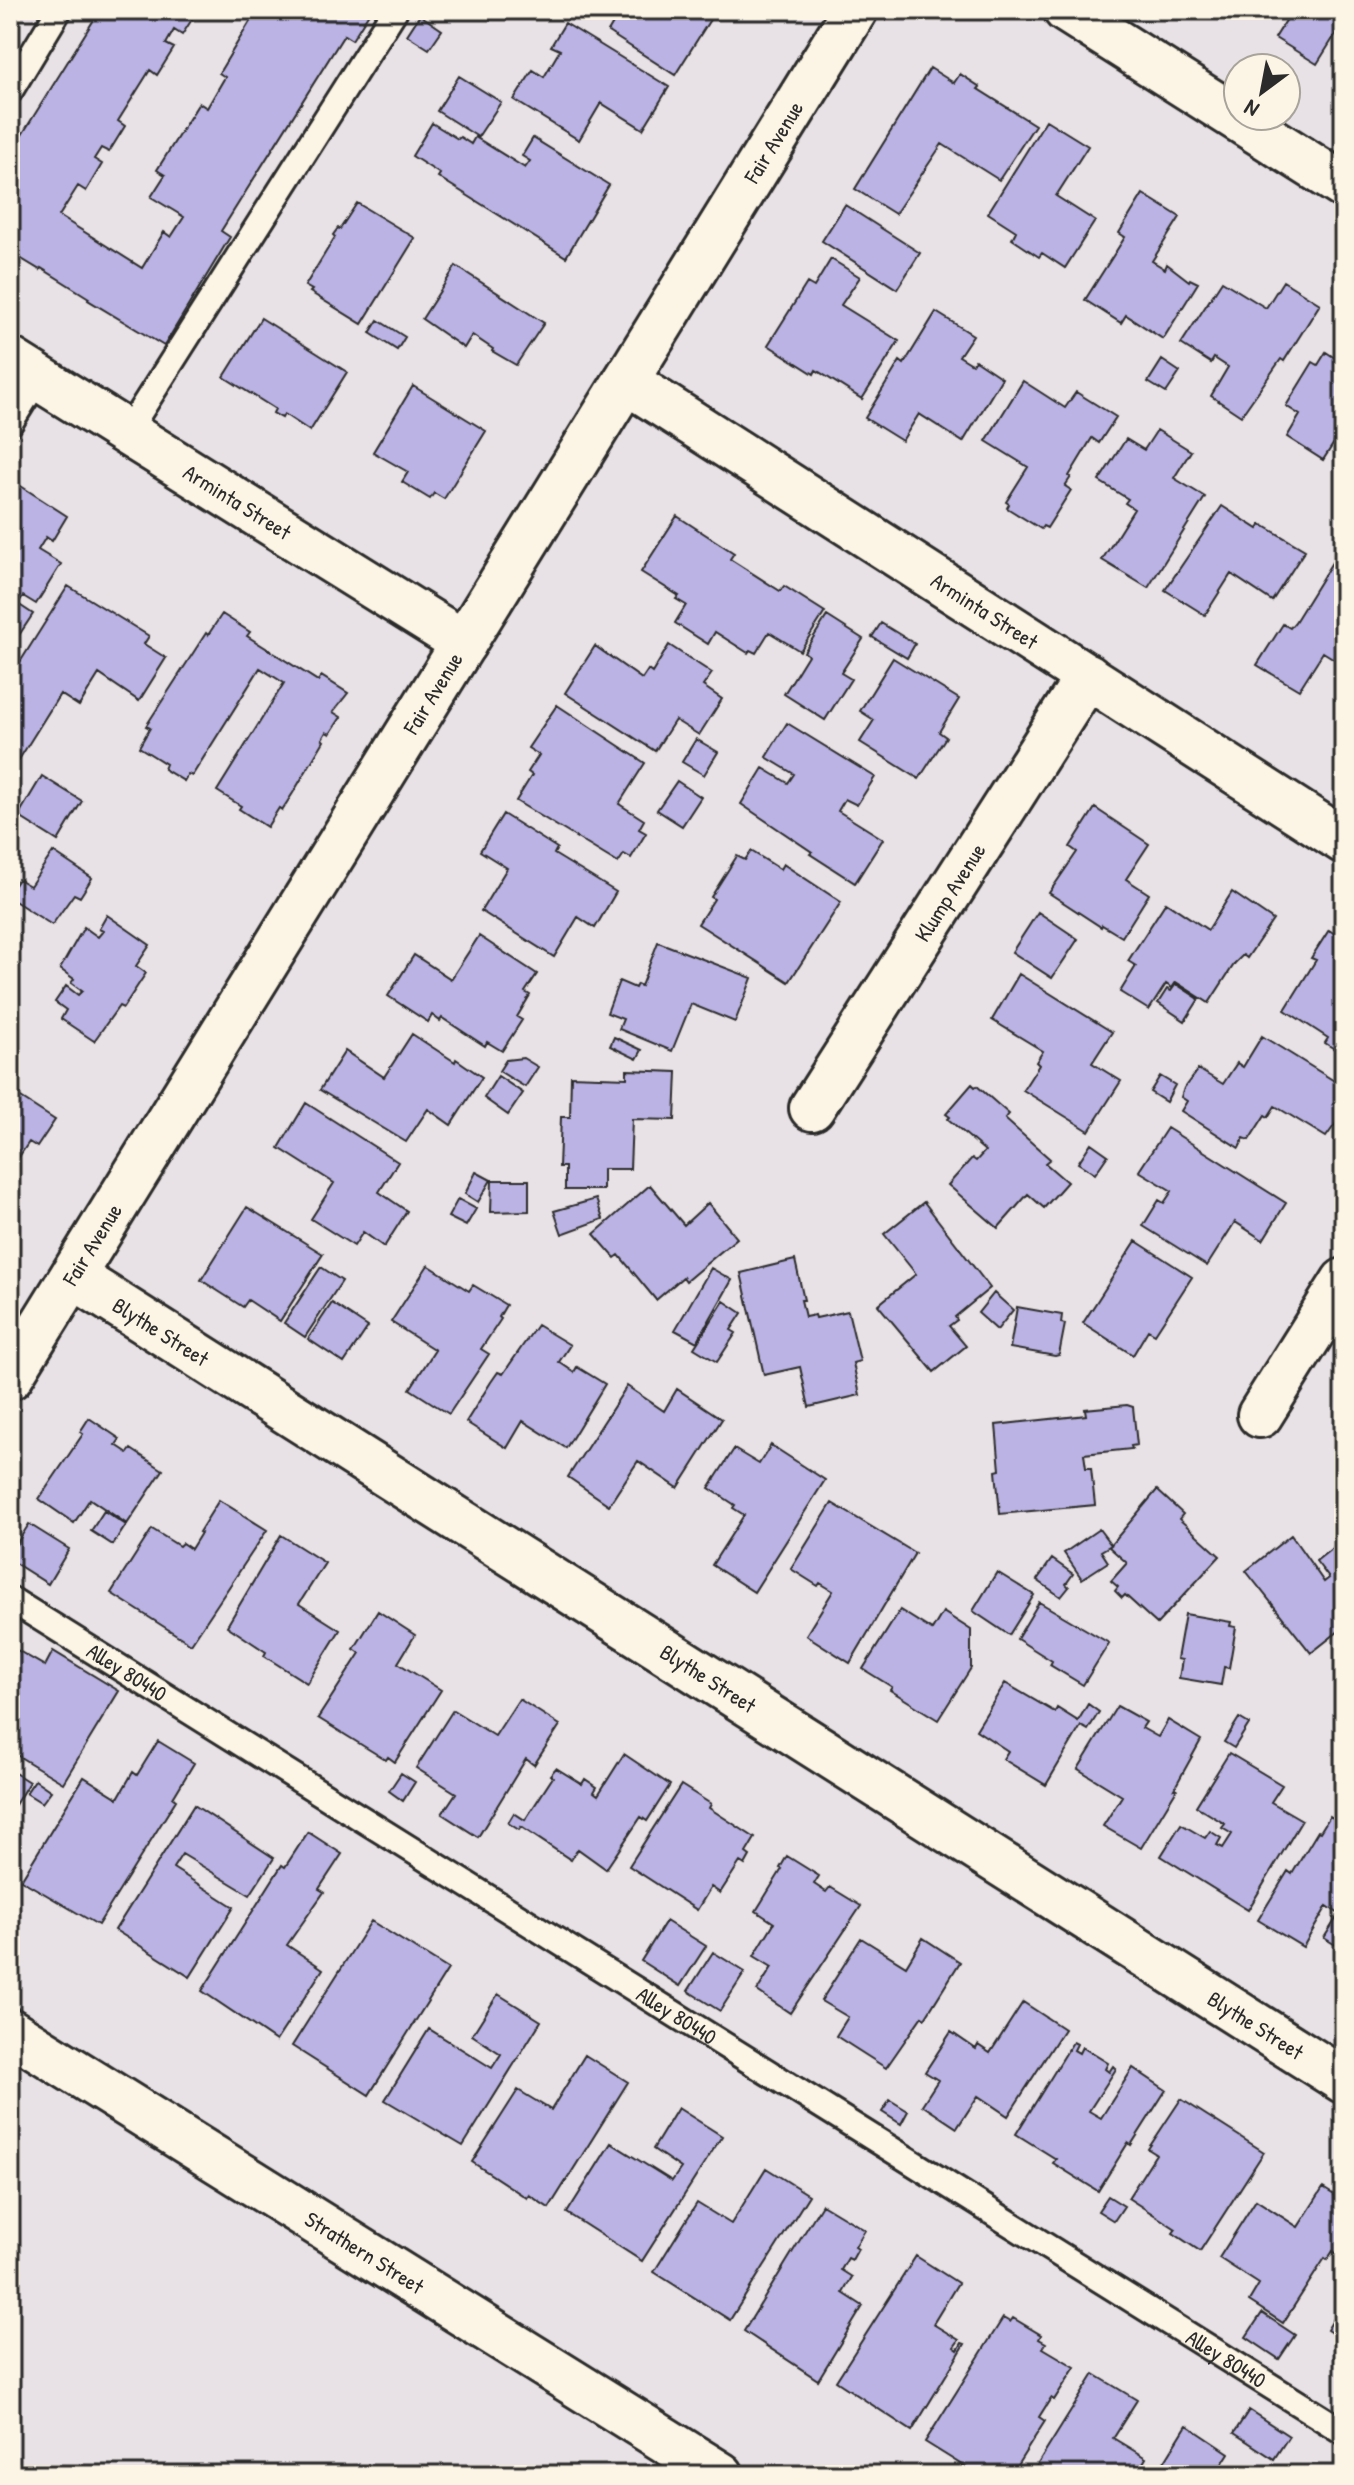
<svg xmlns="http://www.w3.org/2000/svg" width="1354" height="2485" font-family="'Patrick Hand',sans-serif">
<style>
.building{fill:#bbb3e4;stroke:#2b2b2b;stroke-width:2}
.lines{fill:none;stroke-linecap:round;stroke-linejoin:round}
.lane-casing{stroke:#2b2b2b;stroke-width:30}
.street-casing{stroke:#2b2b2b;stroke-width:50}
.secondary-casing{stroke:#2b2b2b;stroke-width:50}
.lane{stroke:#fcf5e5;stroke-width:24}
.street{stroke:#fcf5e5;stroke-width:44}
.secondary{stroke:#fcf5e5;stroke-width:44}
.labels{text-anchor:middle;stroke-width:7;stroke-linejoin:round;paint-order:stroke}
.street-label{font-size:22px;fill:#2b2b2b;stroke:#fcf5e5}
</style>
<rect width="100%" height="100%" fill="#e8e1e5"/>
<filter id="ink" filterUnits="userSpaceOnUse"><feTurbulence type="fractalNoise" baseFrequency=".0125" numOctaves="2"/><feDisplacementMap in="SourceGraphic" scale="16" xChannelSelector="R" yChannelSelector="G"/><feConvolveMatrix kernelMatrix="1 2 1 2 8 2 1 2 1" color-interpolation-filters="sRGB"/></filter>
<g filter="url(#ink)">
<path class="building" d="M100,10H198L182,35L174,30L166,44L174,48L157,75L150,70L118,121L125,126L109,152L101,148L94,159L102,164L86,191L78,186L59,216L142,268L164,232L171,237L184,217L151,197L165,175L157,170L199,103L207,108L225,77L219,73L257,10H371L352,40L344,35L221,231L230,237L164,346L88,300L89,298L41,268L40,270L10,252V154Z
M621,10H716L675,75L608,32Z
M1283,10H1344V21L1317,64L1275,38L1290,14Z
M420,15L442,30L429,49L407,35Z
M565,23L669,87L643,129L601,103L579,140L514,100L533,70L544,77L560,50L551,46Z
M930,68L954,83L960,74L980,87L978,89L1035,125L999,180L942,144L895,214L855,189Z
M459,76L501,102L478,137L437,111Z
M1046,120L1088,146L1056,196L1095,221L1065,268L1042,253L1039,257L1012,239L1016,231L988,213Z
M432,123L458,139L460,137L471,144L475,137L525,168L530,161L522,156L533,138L609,185L566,257L438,177L440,174L412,156Z
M1143,194L1180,217L1152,261L1165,269L1167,264L1189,281L1190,279L1198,283L1163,339L1126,315L1121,323L1085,300L1125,237L1119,233Z
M357,203L415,238L362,324L310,292L312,290L305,286L335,237L333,235L338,228L340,229Z
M845,205L920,253L897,289L822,241Z
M831,259L860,277L841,305L899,341L862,399L816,370L814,374L768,345L807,283L814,287Z
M456,266L544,323L516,365L492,351L493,349L472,335L464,348L422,319Z
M1222,281L1266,308L1283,281L1320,304L1284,361L1281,359L1241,416L1211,396L1228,367L1214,358L1211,363L1181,344Z
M936,312L973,335L959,356L972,364L975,360L1002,378L963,442L919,414L902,441L865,418L900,361L904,364Z
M261,318L347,372L310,431L284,414L282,418L273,413L275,409L224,377Z
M378,320L405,337L397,350L370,333Z
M1326,352L1344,364V434L1341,432L1323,460L1287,437L1300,415L1286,406L1313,362L1318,365Z
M1162,360L1180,372L1166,393L1148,382Z
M1023,381L1065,408L1076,392L1116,417L1099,443L1092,438L1069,476L1071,477L1065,486L1071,490L1047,528L1043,526L1041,529L1007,508L1009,504L1006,502L1028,467L986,441Z
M413,386L486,431L444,499L434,493L430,499L402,482L408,472L373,452Z
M1157,430L1191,451L1174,478L1205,497L1148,588L1102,560L1134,509L1125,503L1128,499L1099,481L1126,439L1144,450Z
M10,479L67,516L52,541L46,537L38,550L61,564L36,604L23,596L18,604L33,614L17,638L10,633Z
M1222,506L1258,529L1261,524L1305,550L1272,601L1231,574L1205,615L1165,590Z
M677,516L734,553L730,559L780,591L784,586L825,612L800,651L769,632L756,653L750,650L748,653L715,632L708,644L675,623L686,605L676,599L679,596L641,572Z
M1336,556L1344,561V665L1323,652L1299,690L1257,665L1283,624L1290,628L1295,622Z
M68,586L149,636L144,644L166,658L139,701L99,674L79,706L60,694L15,766L10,763V678Z
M222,614L250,632L247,636L318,681L321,676L348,693L333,712L341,717L330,734L326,732L322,739L324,741L293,793L282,810L279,808L267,827L239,809L241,806L217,791L284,683L260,668L192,776L188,774L184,781L164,769L166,764L139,747L150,728L146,726L206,633L208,635Z
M827,616L863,639L841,673L851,679L825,720L784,694L808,655L804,652Z
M881,623L915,644L907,658L872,637Z
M669,645L712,673L703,686L722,699L699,735L675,720L655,751L565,693L595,646L642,679L648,670L652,673Z
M893,658L959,699L939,732L946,737L919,779L860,742L874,720L860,711Z
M557,705L645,763L619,804L644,820L639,829L646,833L631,858L624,854L618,863L516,801L532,775L528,772L539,755L528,748Z
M787,723L875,777L857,805L845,799L838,811L883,839L855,883L810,854L812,852L741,804L763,768L788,783L794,774L766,757Z
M696,739L718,752L704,775L682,762Z
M42,776L82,801L58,841L18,816Z
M677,781L701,797L682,826L657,810Z
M1095,808L1149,844L1126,879L1149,894L1122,937L1102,925L1101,927L1049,893L1077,852L1070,847Z
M503,814L557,848L554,854L616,892L595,928L578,917L554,957L481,911L507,868L480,851Z
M751,851L780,869L783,864L841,902L789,982L698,924L714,899L711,897L737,856L745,860Z
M53,852L92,878L80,897L74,894L52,925L10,898V891L18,879L30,886Z
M1232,892L1273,920L1247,958L1243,955L1235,963L1209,1003L1176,982L1172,988L1166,984L1149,1010L1120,992L1136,966L1128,961L1166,902L1208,930Z
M1038,912L1078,939L1052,978L1012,952Z
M107,915L150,945L136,966L146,973L123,1008L119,1006L94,1041L61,1019L66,1010L55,1002L66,986L78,995L82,991L71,983L74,979L60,969L84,927L98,937L103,931L99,929Z
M1329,930L1344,940V1055L1325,1043L1328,1038L1285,1010L1316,960L1311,958Z
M479,936L537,974L525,992L530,995L517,1017L522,1020L502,1051L487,1042L485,1046L442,1018L440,1021L432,1015L428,1022L388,996L414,955L451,979Z
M658,942L752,978L735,1022L691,1004L672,1051L619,1029L623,1019L607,1013L619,981L635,988L637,984L641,986Z
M1019,974L1112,1032L1092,1063L1121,1081L1089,1131L1023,1090L1039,1065L1036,1062L1043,1051L992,1020Z
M1176,984L1199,999L1185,1021L1158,1003L1167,989L1171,991Z
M412,1034L455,1062L456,1059L482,1077L451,1125L428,1109L406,1142L320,1090L345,1051L384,1077Z
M1262,1036L1344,1087V1112L1326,1137L1275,1106L1268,1117L1265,1115L1249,1140L1244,1138L1239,1148L1181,1111L1187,1101L1181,1097L1184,1088L1198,1069L1223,1084L1237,1063L1243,1067Z
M614,1037L642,1050L637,1059L610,1046Z
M523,1058L538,1067L525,1087L499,1071L506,1060Z
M627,1070L677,1072L675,1120L632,1119L630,1169H603V1190H565V1167H559L561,1117H570L571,1076L627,1078Z
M498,1076L523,1093L508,1115L484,1098Z
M1160,1076L1175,1085L1166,1102L1150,1092Z
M972,1084L975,1087L977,1086L1009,1114L1005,1119L1050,1159L1045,1163L1067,1182L1044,1208L1028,1194L998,1228L948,1185L972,1158L976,1161L985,1151L948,1119L950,1117L946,1114Z
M10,1091L55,1120L37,1147L29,1142L10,1170Z
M306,1103L398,1162L379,1192L407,1211L384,1247L363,1232L354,1246L311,1219L334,1183L279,1148Z
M1167,1128L1286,1203L1263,1240L1235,1222L1207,1266L1143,1226L1159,1200L1164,1203L1172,1191L1139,1171Z
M1091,1143L1108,1155L1095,1174L1078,1163Z
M476,1172L491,1180L478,1202L465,1194Z
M492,1180H529V1211L491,1212Z
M650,1185L684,1225L708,1203L737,1238L686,1281L683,1277L656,1300L619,1255L615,1258L594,1234Z
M458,1199L476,1209L466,1226L448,1217Z
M596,1199L603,1219L562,1234L554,1211Z
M924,1202L990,1288L955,1317L957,1320L949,1326L966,1346L934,1372L878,1305L916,1274L884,1234Z
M247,1207L323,1254L280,1321L248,1300L243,1307L201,1280Z
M1136,1241L1192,1277L1155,1334L1148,1330L1133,1355L1083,1323Z
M795,1260L804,1300H801L805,1317L815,1315L816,1318L848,1311L860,1361L853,1363L860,1395L809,1407L800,1367L764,1375L741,1273Z
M428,1265L469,1291L473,1285L506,1305L499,1317L501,1319L481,1349L489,1354L449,1414L410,1389L435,1350L391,1322Z
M321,1267L342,1281L305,1337L284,1323Z
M711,1268L732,1280L697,1342L675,1330Z
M994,1293L1013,1310L997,1330L978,1313Z
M724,1301L742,1313L731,1330L736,1333L717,1362L694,1348Z
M332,1303L368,1327L344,1363L308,1339Z
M1017,1307L1062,1315L1061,1323L1065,1324L1059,1355L1055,1356L1010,1348Z
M537,1325L570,1345L559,1362L574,1372L577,1367L605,1384L566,1448L523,1421L507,1448L466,1422L491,1382L498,1372L503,1374Z
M627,1386L664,1411L677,1389L722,1419L678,1488L638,1461L609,1505L568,1477Z
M1127,1405L1133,1407L1137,1445L1131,1446L1132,1449L1084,1454L1086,1468H1091L1095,1505L1000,1514L996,1471L1000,1470L996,1425L1086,1415L1085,1409Z
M89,1418L120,1439L116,1445L128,1453L131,1449L163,1470L127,1524L90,1499L74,1523L39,1499L83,1434L80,1432Z
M771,1445L825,1480L754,1592L712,1565L744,1515L733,1508L735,1505L709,1488L734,1449L759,1464Z
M1157,1490L1183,1514L1179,1519L1220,1556L1157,1624L1125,1595L1122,1598L1115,1591L1118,1587L1111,1581L1127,1563L1109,1547Z
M219,1500L267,1530L191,1644L111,1593L152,1529L179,1546L182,1543L191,1549L201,1533L199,1532Z
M832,1503L915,1553L850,1663L806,1635L833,1591L820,1583L818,1586L791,1569Z
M104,1511L126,1525L113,1545L91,1531Z
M29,1524L69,1549L48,1584L10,1560V1554Z
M1099,1529L1111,1545L1101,1551L1108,1562L1082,1579L1064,1553Z
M281,1535L325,1563L299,1604L340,1630L307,1683L264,1656L266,1652L227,1626Z
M1291,1535L1324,1582L1329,1578L1316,1561L1344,1539V1638L1339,1631L1311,1653L1246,1571Z
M1052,1559L1073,1574L1066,1584L1069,1587L1061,1597L1037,1580Z
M997,1572L1034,1595L1009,1635L973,1611Z
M1039,1602L1109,1643L1083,1685L1050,1665L1052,1661L1017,1639Z
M900,1610L932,1630L943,1612L971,1630V1668L938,1720L890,1690L892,1687L863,1669Z
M378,1611L415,1635L398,1663L441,1690L395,1762L388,1757L386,1760L318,1718L360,1653L354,1649Z
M1185,1614L1231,1622L1230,1626L1236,1627L1229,1668L1224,1667L1221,1685L1179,1678L1182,1660L1177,1659Z
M10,1646L45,1666L53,1651L119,1691L63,1783L10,1751Z
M1005,1683L1055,1712L1057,1708L1078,1721L1088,1704L1099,1712L1088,1730L1081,1726L1046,1785L1003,1759L1008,1751L976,1730Z
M519,1699L560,1725L534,1765L526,1759L478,1837L442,1814L456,1793L416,1768L453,1710L495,1736Z
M1117,1706L1146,1722L1142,1728L1158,1737L1168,1720L1201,1740L1174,1789H1177L1141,1848L1103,1826L1122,1796L1078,1769Z
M1239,1718L1249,1724L1234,1748L1224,1742Z
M158,1741L194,1763L173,1798L176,1800L98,1925L21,1880L84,1777L118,1798L133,1772L137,1775Z
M1229,1753L1282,1785L1271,1802L1302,1820L1248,1910L1161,1856L1181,1824L1205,1838L1210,1831L1221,1838L1217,1845L1223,1848L1232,1834L1222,1828L1225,1824L1196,1806Z
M624,1754L670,1785L647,1821L641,1817L606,1869L578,1849L571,1860L521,1827L519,1830L508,1823L514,1813L525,1820L553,1777L550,1775L556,1768L582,1784L585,1779L597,1787L594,1792L598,1795Z
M10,1770L29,1782L10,1813Z
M401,1773L415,1782L403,1801L389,1791Z
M35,1780L51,1791L42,1803L26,1793Z
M681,1785L711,1804L709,1808L755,1838L746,1853L750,1856L745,1865L740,1862L720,1893L711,1887L697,1910L629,1866Z
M194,1805L274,1858L250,1895L182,1854L173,1868L234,1907L190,1977L115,1930Z
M1330,1816L1344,1825V1950L1324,1938L1339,1914L1327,1906L1303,1947L1258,1920L1288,1871L1292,1874L1318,1831L1320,1832Z
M308,1832L342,1854L319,1889L324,1892L287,1945L323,1969L276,2041L202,1991L282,1865L285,1867Z
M787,1856L819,1876L814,1884L826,1892L830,1887L861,1906L790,2013L757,1991L772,1967L754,1956L774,1923L756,1911L782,1869L780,1868Z
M371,1921L448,1969L369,2095L292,2046Z
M666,1921L706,1946L680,1986L641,1961Z
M861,1938L906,1966L923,1938L960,1962L925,2018L922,2016L886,2068L836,2036L848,2017L821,2001Z
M713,1952L745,1972L720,2011L688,1991Z
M498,1994L541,2021L463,2146L385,2100L429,2029L492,2068L501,2054L472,2035Z
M1023,2002L1064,2029L1008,2116L978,2096L957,2128L922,2105L938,2080L925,2072L951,2032L976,2049L978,2045L990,2053Z
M1073,2042L1077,2044L1074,2050L1079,2053L1082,2047L1108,2063L1105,2069L1109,2072L1113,2066L1116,2069L1089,2111L1101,2118L1133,2068L1166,2090L1131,2145L1128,2143L1098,2191L1053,2163L1056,2159L1016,2134Z
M585,2055L628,2082L549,2208L529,2195L527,2198L472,2162L518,2090L551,2110Z
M1181,2099L1264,2152L1200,2251L1173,2233L1176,2229L1128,2198L1156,2154L1148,2149Z
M890,2100L908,2111L901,2124L882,2112Z
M678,2108L722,2136L642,2261L567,2213L611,2143L672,2181L681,2168L653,2149Z
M766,2168L809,2195L730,2320L654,2272L697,2203L731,2224Z
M1323,2188L1344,2201V2244L1337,2254L1333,2251L1327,2260L1325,2258L1283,2323L1249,2301L1259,2284L1219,2258L1256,2200L1298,2227Z
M1108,2196L1124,2206L1114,2221L1098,2211Z
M822,2204L865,2230L855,2247L858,2249L852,2260L848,2258L841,2270L852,2277L843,2293L863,2306L818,2380L744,2331Z
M916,2256L958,2283L933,2324L959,2340L954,2347L958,2350L962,2343L965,2344L912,2431L836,2381Z
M1344,2302V2341L1327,2330Z
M1262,2313L1295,2335L1279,2359L1246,2337Z
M1003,2318L1010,2322L1013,2318L1041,2335L1039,2339L1046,2343L1043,2348L1075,2367L1054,2400L1051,2398L1039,2417L1045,2421L1011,2475H978L925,2442Z
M1094,2374L1137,2400L1113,2438L1146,2458L1136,2475H1031Z
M1249,2410L1289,2436L1274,2459L1234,2433Z
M1187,2425L1229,2453L1215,2475H1156Z"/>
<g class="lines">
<g class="lane-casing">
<g id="lane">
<path d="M10,91L59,10"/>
<path d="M10,423L38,378"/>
<path d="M127,432L395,10"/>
<path id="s1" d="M10,1599L1344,2432"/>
</g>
</g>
<g class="street-casing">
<g id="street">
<path d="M1066,10L1344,186"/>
<path id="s2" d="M10,360L464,643"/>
<path id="s3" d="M626,381L1344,841"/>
<path id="s4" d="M812,1108L1088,676"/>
<path id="s5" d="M73,1276L1344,2081"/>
<path id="s6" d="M10,1377L855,10"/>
<path d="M1260,1415L1344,1281"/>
</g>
</g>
<g class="secondary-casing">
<g id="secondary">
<path id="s7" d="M10,2031L721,2475"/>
</g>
</g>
<use href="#lane" class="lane"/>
<use href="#street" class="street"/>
<use href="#secondary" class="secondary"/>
</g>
</g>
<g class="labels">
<g class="street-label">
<text dy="8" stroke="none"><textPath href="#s6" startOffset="1452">Fair Avenue</textPath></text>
<text dy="8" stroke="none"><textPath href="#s2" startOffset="268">Arminta Street</textPath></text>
<text dy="8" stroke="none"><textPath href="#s3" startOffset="426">Arminta Street</textPath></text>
<text dy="8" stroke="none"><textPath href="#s6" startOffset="804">Fair Avenue</textPath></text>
<text dy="8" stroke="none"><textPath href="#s4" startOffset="256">Klump Avenue</textPath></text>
<text dy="8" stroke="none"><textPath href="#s6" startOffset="156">Fair Avenue</textPath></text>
<text dy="8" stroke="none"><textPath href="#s5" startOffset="104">Blythe Street</textPath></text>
<text dy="8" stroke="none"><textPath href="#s1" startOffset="138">Alley 80440</textPath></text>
<text dy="8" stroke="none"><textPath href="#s5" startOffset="752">Blythe Street</textPath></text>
<text dy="8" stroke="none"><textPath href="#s1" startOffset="786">Alley 80440</textPath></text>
<text dy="8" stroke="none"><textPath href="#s5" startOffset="1400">Blythe Street</textPath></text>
<text dy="8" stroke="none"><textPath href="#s7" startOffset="418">Strathern Street</textPath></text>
<text dy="8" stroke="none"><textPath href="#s1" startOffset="1434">Alley 80440</textPath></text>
</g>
</g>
<rect width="1354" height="2485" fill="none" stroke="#fcf5e5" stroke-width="40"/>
<rect x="20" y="20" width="1314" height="2445" fill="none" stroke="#2b2b2b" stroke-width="3" filter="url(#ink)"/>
<g transform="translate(1262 92) rotate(212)"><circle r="38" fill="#fcf5e5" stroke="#a8a49b" stroke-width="2"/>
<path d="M0-6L14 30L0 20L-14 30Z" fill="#2b2b2b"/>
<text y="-12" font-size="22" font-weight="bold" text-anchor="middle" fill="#2b2b2b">N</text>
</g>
</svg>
